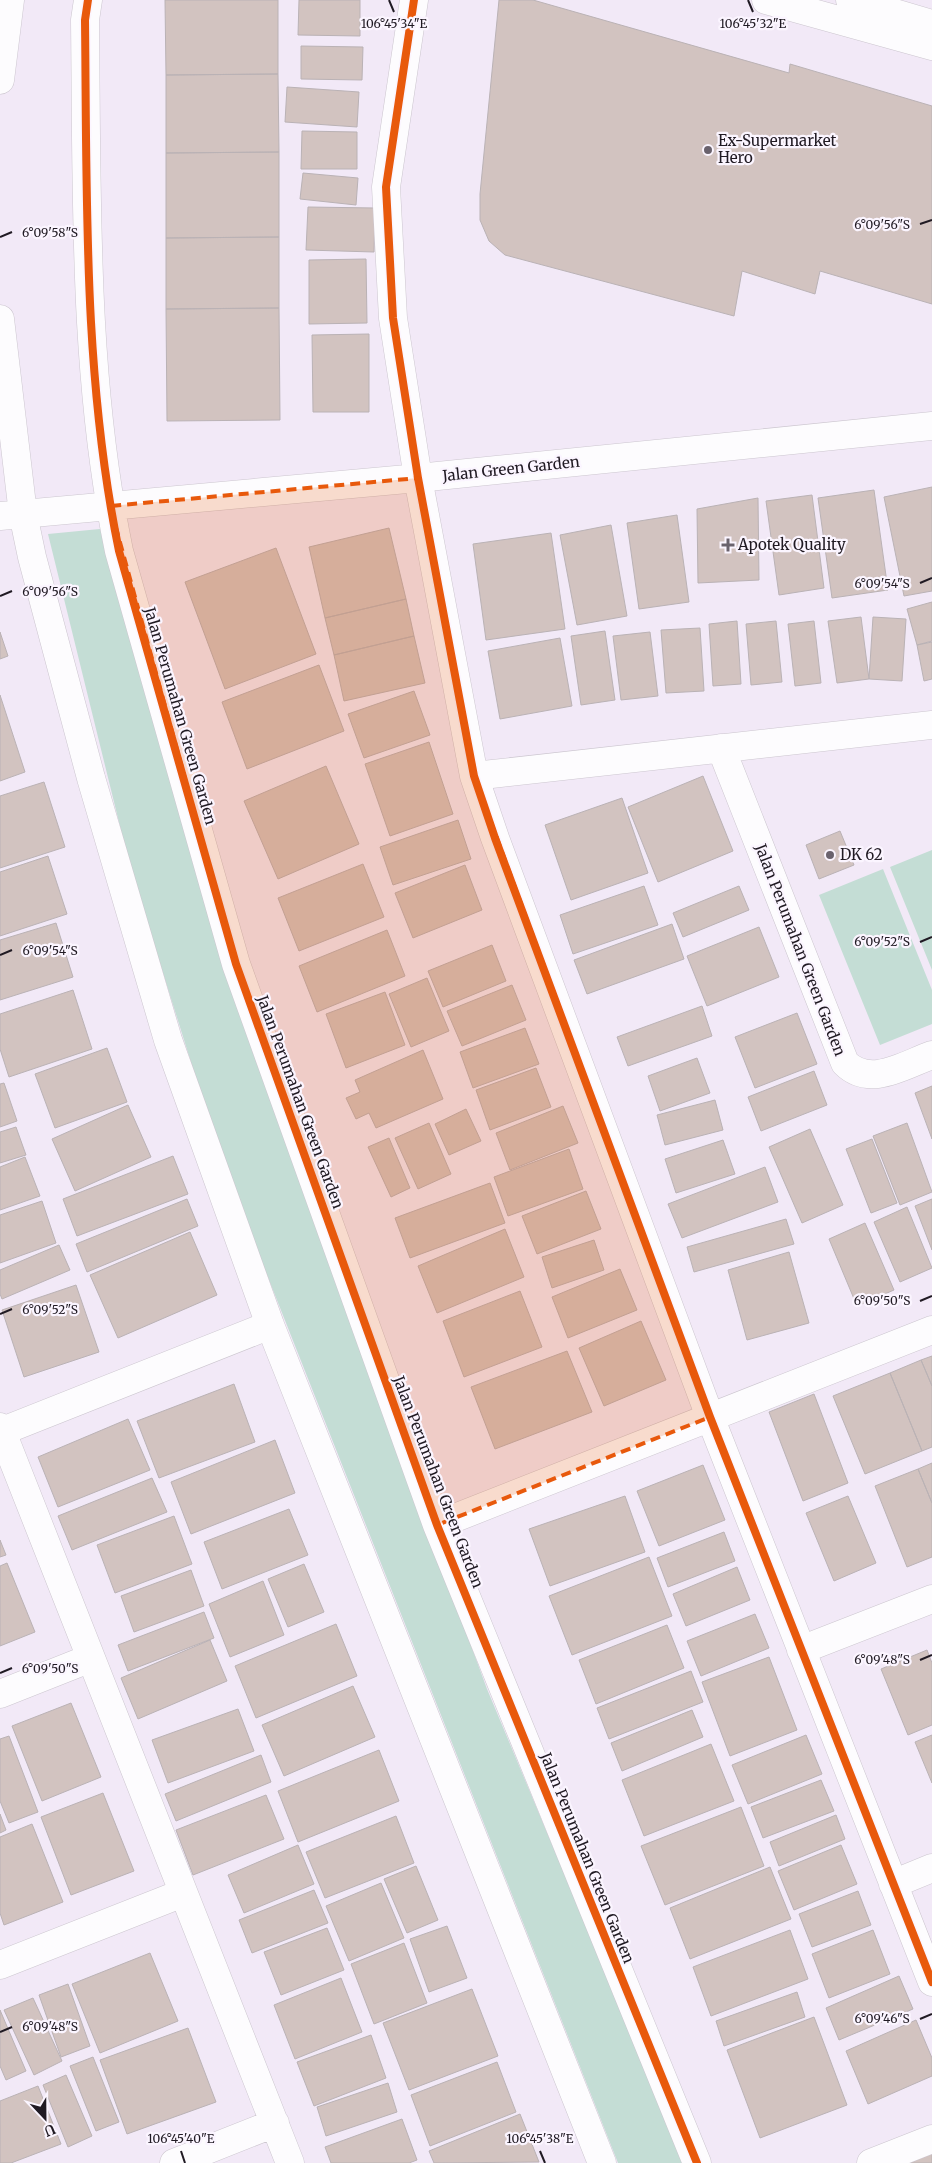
<svg xmlns="http://www.w3.org/2000/svg" width="932" height="2163" font-family="Merriweather,serif">
<style>
.green{fill:#c4ddd5}
.building{fill:#d2c3c0;stroke:#bab2b5}
.lines{fill:none;stroke-linecap:round;stroke-linejoin:round}
.street-casing{stroke:#ccc6cf;stroke-width:29}
.street{stroke:#fdfcfe;stroke-width:28}
.cycleway-casing{stroke:#fbf5ff;stroke-width:11}
.cycleway{stroke:#e8590c;stroke-width:8}
.marked{fill:#e8590c;fill-opacity:0.2;stroke:#e8590c;stroke-width:4;stroke-dasharray:10 6;stroke-linejoin:round}
.ticks{fill:none;stroke:#201a23;stroke-width:2}
.poi-dot{fill:#6a626d;stroke:#fbf5ff;stroke-width:2}
.labels{text-anchor:middle;stroke-width:4.5;stroke-linejoin:round;paint-order:stroke}
.poi-label{font-size:15px;fill:#201a23;stroke:#fbf5ff;text-anchor:start}
.street-label{font-size:15px;fill:#201a23;stroke:#fbf5ff}
.ticks-label{font-size:12px;text-anchor:middle;fill:#201a23;stroke:#fbf5ff;stroke-width:4.5;stroke-linejoin:round;paint-order:stroke}
</style>
<rect width="100%" height="100%" fill="#f2e9f7"/>
<path class="green" d="M110,528L337,1281L487,1689L685,2163H618L222,1161L131,871L48,534Z
M932,850V970L890,867Z
M883,869L932,990V1024L880,1045L819,895Z"/>
<path class="building" d="M165,0H278V74L166,75Z
M299,0H360V36L298,35Z
M499,0H533L789,73L790,64L932,106V304L820,271L815,294L742,271L734,316L505,255L489,241L480,220V194Z
M301,46L363,47L362,80L301,79Z
M278,74L279,152L166,153V75Z
M287,87L359,92L357,127L285,122Z
M302,131L357,132V169H301Z
M279,152V237L166,238V153Z
M303,173L358,178L356,205L300,199Z
M308,207L375,208L374,252L306,250Z
M279,237V308L166,309V238Z
M366,259L367,323L309,324V260Z
M279,308L280,420L167,421L166,309Z
M369,334V412H313L312,335Z
M932,487V591L904,596L884,497Z
M874,490L888,590L832,598L818,498Z
M812,495L824,588L779,595L766,501Z
M758,498L759,580L698,583L697,509Z
M677,515L689,602L639,609L627,523Z
M611,525L627,616L577,625L560,535Z
M389,528L406,599L325,618L309,547Z
M551,533L565,629L486,640L473,544Z
M276,548L316,654L225,689L185,582Z
M406,599L414,636L334,655L325,618Z
M932,602V641L917,645L907,609Z
M861,617L869,679L837,683L828,621Z
M873,617L906,619L902,681L869,679Z
M737,621L741,684L713,686L709,624Z
M776,621L782,682L751,685L746,624Z
M814,621L821,683L795,686L788,624Z
M700,628L704,691L666,693L661,630Z
M605,631L615,700L581,705L571,636Z
M0,632L8,656L0,659Z
M650,632L658,696L621,700L613,636Z
M414,636L425,683L344,701L334,655Z
M560,638L572,706L500,719L488,651Z
M932,642V679L924,681L917,645Z
M319,665L344,731L247,769L222,702Z
M414,691L430,735L364,758L348,714Z
M0,695L25,772L0,781Z
M429,742L453,814L390,836L365,764Z
M326,766L359,844L278,879L244,801Z
M703,776L733,851L658,882L628,807Z
M44,782L65,847L0,868V796Z
M622,798L648,873L571,900L545,825Z
M458,820L471,859L393,885L380,847Z
M840,831L854,865L819,879L806,845Z
M48,856L67,914L0,936V872Z
M363,864L384,917L299,951L278,898Z
M465,865L482,910L413,938L395,893Z
M644,886L658,925L573,954L560,915Z
M739,886L749,910L683,937L673,913Z
M56,923L73,977L0,1000V940Z
M672,924L684,959L587,994L574,960Z
M759,927L779,977L707,1006L687,956Z
M387,930L405,976L317,1012L299,966Z
M492,945L506,981L443,1007L428,971Z
M427,978L449,1031L411,1047L389,994Z
M512,985L526,1020L462,1046L447,1011Z
M73,990L92,1049L9,1077L0,1049V1014Z
M385,992L405,1045L346,1068L326,1014Z
M702,1006L712,1036L628,1066L617,1037Z
M797,1013L817,1064L755,1088L735,1037Z
M525,1028L539,1064L473,1088L460,1052Z
M107,1048L127,1102L55,1128L35,1074Z
M423,1050L443,1099L376,1128L369,1113L356,1119L346,1098L360,1092L355,1080Z
M697,1058L710,1093L660,1111L648,1076Z
M536,1068L551,1107L490,1130L476,1090Z
M814,1071L827,1105L761,1131L748,1097Z
M4,1083L17,1121L0,1127V1084Z
M932,1086V1139L915,1093Z
M715,1100L723,1130L665,1145L657,1115Z
M128,1105L151,1157L75,1191L52,1139Z
M563,1106L578,1143L510,1170L496,1133Z
M466,1109L481,1141L449,1155L435,1124Z
M429,1123L451,1174L418,1189L395,1138Z
M907,1123L932,1192L900,1205L873,1136Z
M16,1127L26,1155L0,1163V1132Z
M810,1129L843,1205L802,1223L769,1147Z
M389,1138L410,1188L391,1197L368,1147Z
M872,1139L897,1203L871,1213L846,1149Z
M723,1140L735,1174L676,1193L665,1159Z
M569,1149L583,1189L508,1216L494,1177Z
M173,1156L188,1194L77,1236L63,1199Z
M25,1157L40,1196L0,1210V1167Z
M765,1167L778,1202L682,1238L668,1204Z
M490,1183L505,1223L410,1258L395,1218Z
M586,1191L601,1229L537,1254L522,1216Z
M187,1199L198,1226L87,1272L76,1244Z
M932,1199V1250L915,1206Z
M42,1201L56,1243L0,1263V1215Z
M907,1207L932,1268L900,1282L874,1222Z
M786,1219L794,1244L694,1272L687,1247Z
M865,1223L894,1290L857,1306L829,1239Z
M505,1229L524,1277L437,1313L418,1266Z
M190,1232L217,1295L118,1338L90,1275Z
M594,1240L604,1270L552,1288L542,1257Z
M59,1245L70,1270L2,1299L0,1294V1270Z
M789,1252L809,1323L747,1340L728,1270Z
M620,1269L637,1310L568,1338L552,1297Z
M76,1285L99,1352L24,1377L2,1310Z
M520,1291L542,1347L464,1377L443,1321Z
M641,1321L666,1380L604,1406L579,1348Z
M567,1351L592,1412L495,1449L471,1387Z
M932,1356V1386L921,1360Z
M921,1360L932,1386V1447L922,1451L890,1373Z
M890,1373L922,1451L865,1474L833,1396Z
M234,1384L255,1442L159,1478L137,1421Z
M814,1394L848,1483L803,1501L769,1412Z
M128,1419L150,1470L58,1507L38,1457Z
M275,1440L295,1493L191,1534L171,1482Z
M932,1463V1503L918,1469Z
M703,1465L725,1520L659,1546L637,1491Z
M918,1469L932,1503V1557L907,1567L875,1486Z
M152,1478L167,1512L72,1550L58,1516Z
M625,1496L645,1552L550,1586L529,1529Z
M848,1496L876,1563L834,1581L806,1513Z
M289,1509L308,1555L222,1589L204,1542Z
M174,1516L192,1564L115,1593L97,1545Z
M724,1532L735,1561L668,1587L657,1558Z
M0,1540L6,1555L0,1557Z
M649,1557L672,1616L572,1655L549,1596Z
M7,1563L35,1632L0,1646V1566Z
M304,1564L324,1612L288,1627L268,1579Z
M737,1567L750,1600L686,1626L673,1594Z
M191,1570L204,1606L134,1632L121,1596Z
M263,1581L284,1635L230,1657L209,1604Z
M204,1612L214,1638L128,1671L118,1645Z
M755,1614L769,1648L701,1676L687,1641Z
M336,1624L357,1676L256,1718L235,1666Z
M667,1625L684,1668L596,1704L579,1660Z
M210,1640L227,1681L138,1719L121,1678Z
M927,1650L932,1663V1725L908,1735L881,1669Z
M769,1657L797,1730L730,1756L702,1682Z
M691,1671L703,1702L609,1739L597,1708Z
M353,1686L375,1737L284,1776L262,1725Z
M71,1703L101,1777L42,1801L12,1726Z
M238,1709L254,1751L168,1783L152,1740Z
M692,1710L703,1737L622,1771L611,1743Z
M806,1735L822,1774L748,1804L732,1765Z
M932,1735V1783L915,1742Z
M9,1736L38,1812L9,1823L0,1801V1739Z
M711,1744L734,1801L644,1836L622,1780Z
M379,1750L399,1801L298,1842L278,1791Z
M261,1755L271,1782L176,1821L165,1794Z
M821,1780L834,1811L763,1838L751,1807Z
M103,1793L134,1871L71,1895L41,1817Z
M266,1795L284,1839L193,1875L176,1830Z
M741,1807L764,1866L665,1905L641,1846Z
M0,1814L6,1830L0,1833Z
M836,1815L845,1839L779,1866L770,1842Z
M396,1816L414,1863L325,1898L306,1852Z
M32,1824L63,1902L4,1925L0,1913V1837Z
M298,1845L314,1884L244,1913L228,1875Z
M841,1845L857,1884L794,1910L778,1871Z
M416,1866L438,1920L407,1933L384,1879Z
M770,1867L791,1919L690,1959L670,1908Z
M381,1883L404,1938L349,1961L326,1906Z
M314,1890L328,1923L252,1953L239,1920Z
M858,1891L871,1925L812,1947L799,1914Z
M447,1926L467,1978L429,1992L410,1939Z
M327,1928L344,1970L281,1995L264,1952Z
M790,1930L808,1979L711,2016L693,1967Z
M873,1930L890,1974L829,1998L812,1954Z
M404,1943L427,2003L374,2024L351,1964Z
M150,1953L178,2021L100,2053L72,1984Z
M899,1976L913,2009L839,2040L826,2008Z
M341,1978L362,2032L295,2059L274,2005Z
M68,1984L90,2046L61,2057L39,1995Z
M472,1989L498,2056L409,2090L383,2023Z
M797,1992L805,2017L724,2046L716,2021Z
M33,1998L62,2061L34,2075L4,2010Z
M0,2010L26,2071L6,2080L0,2066Z
M814,2017L847,2105L760,2138L727,2050Z
M916,2020L932,2058V2076L868,2104L846,2051Z
M188,2028L216,2102L127,2134L100,2060Z
M371,2035L386,2078L314,2106L297,2062Z
M93,2057L119,2122L96,2131L70,2066Z
M497,2062L516,2112L430,2146L411,2095Z
M66,2075L92,2136L68,2147L43,2085Z
M388,2083L397,2112L326,2136L317,2107Z
M38,2086L61,2144L11,2163H0V2101Z
M520,2114L539,2162L434,2163L429,2151Z
M402,2119L417,2160L409,2163H331L325,2147Z
M932,2147V2163H911L908,2157Z"/>
<g class="lines">
<g class="street-casing">
<path id="street" d="M88,0L85,20C87,197 83,377 119,551L236,964L437,1525L697,2163
M414,0L386,187L393,318L418,478L474,776L495,838L710,1417L932,1982
M766,0L932,46
M850,0L932,24
M0,80L10,0
M0,319L23,514L32,557L91,778L168,1040L270,1325L602,2163
M0,516L418,478L932,426
M721,748L845,1063C870,1088 904,1065 932,1055
M474,776L932,725
M0,1427L290,2163
M0,1432L270,1325
M437,1525L932,1330
M801,1650L932,1599
M0,1694L91,1658
M893,1884L932,1868
M0,1965L183,1893
M174,2163L275,2123
M871,2163L932,2139"/>
</g>
<use href="#street" class="street"/>
<g class="cycleway-casing">
<path id="cycleway" d="M88,0L85,20C87,197 83,377 119,551L236,964L437,1525L697,2163
M414,0L386,187L393,318L418,478L474,776L495,838L710,1417L932,1982"/>
</g>
<use href="#cycleway" class="cycleway"/>
</g>
<path class="marked" d="M418,478L474,776L710,1417L437,1525L236,964L110,506Z"/>
<path class="ticks" d="M389,0L394,12M748,0L753,12M920,224L932,220M0,237L12,232M920,583L932,578M0,596L12,591M920,942L932,937M0,955L12,950M920,1301L932,1296M0,1314L12,1309M920,1660L932,1655M0,1673L12,1668M920,2019L932,2014M0,2032L12,2027M181,2151L185,2163M540,2151L545,2163"/>
<g class="poi-dot">
<circle cx="708" cy="150" r="5"/>
<path d="M725.5 537.5h5v5h5v5h-5v5h-5v-5h-5v-5h5z"/>
<circle cx="830" cy="855" r="5"/>
</g>
<g class="labels">
<g class="poi-label">
<text x="718" y="146">Ex-Supermarket<tspan x="718" dy="17">Hero</tspan></text>
<text x="738" y="550">Apotek Quality</text>
<text x="840" y="860">DK 62</text>
</g>
<g class="street-label">
<text transform="translate(511 469) rotate(-6)" y="5">Jalan Green Garden</text>
<text transform="translate(180 716) rotate(74)" y="5">Jalan Perumahan Green Garden</text>
<text transform="translate(800 950) rotate(69)" y="5">Jalan Perumahan Green Garden</text>
<text transform="translate(300 1102) rotate(70)" y="5">Jalan Perumahan Green Garden</text>
<text transform="translate(438 1482) rotate(69)" y="5">Jalan Perumahan Green Garden</text>
<text transform="translate(587 1858) rotate(68)" y="5">Jalan Perumahan Green Garden</text>
</g>
</g>
<g class="ticks-label">
<text x="394" y="28">106°45'34"E</text>
<text x="753" y="28">106°45'32"E</text>
<text x="882" y="229">6°09'56"S</text>
<text x="50" y="237">6°09'58"S</text>
<text x="882" y="588">6°09'54"S</text>
<text x="50" y="596">6°09'56"S</text>
<text x="882" y="946">6°09'52"S</text>
<text x="50" y="955">6°09'54"S</text>
<text x="882" y="1305">6°09'50"S</text>
<text x="50" y="1314">6°09'52"S</text>
<text x="882" y="1664">6°09'48"S</text>
<text x="50" y="1673">6°09'50"S</text>
<text x="882" y="2023">6°09'46"S</text>
<text x="50" y="2031">6°09'48"S</text>
<text x="181" y="2143">106°45'40"E</text>
<text x="540" y="2143">106°45'38"E</text>
</g>
<g transform="translate(45 2118) rotate(158)" stroke="#fbf5ff" stroke-width="4" paint-order="stroke">
<path d="M0-4L9 19L0 12L-9 19Z" fill="#201a23"/>
<text y="-8" font-size="14" font-weight="bold" text-anchor="middle" fill="#201a23">U</text>
</g>
</svg>
